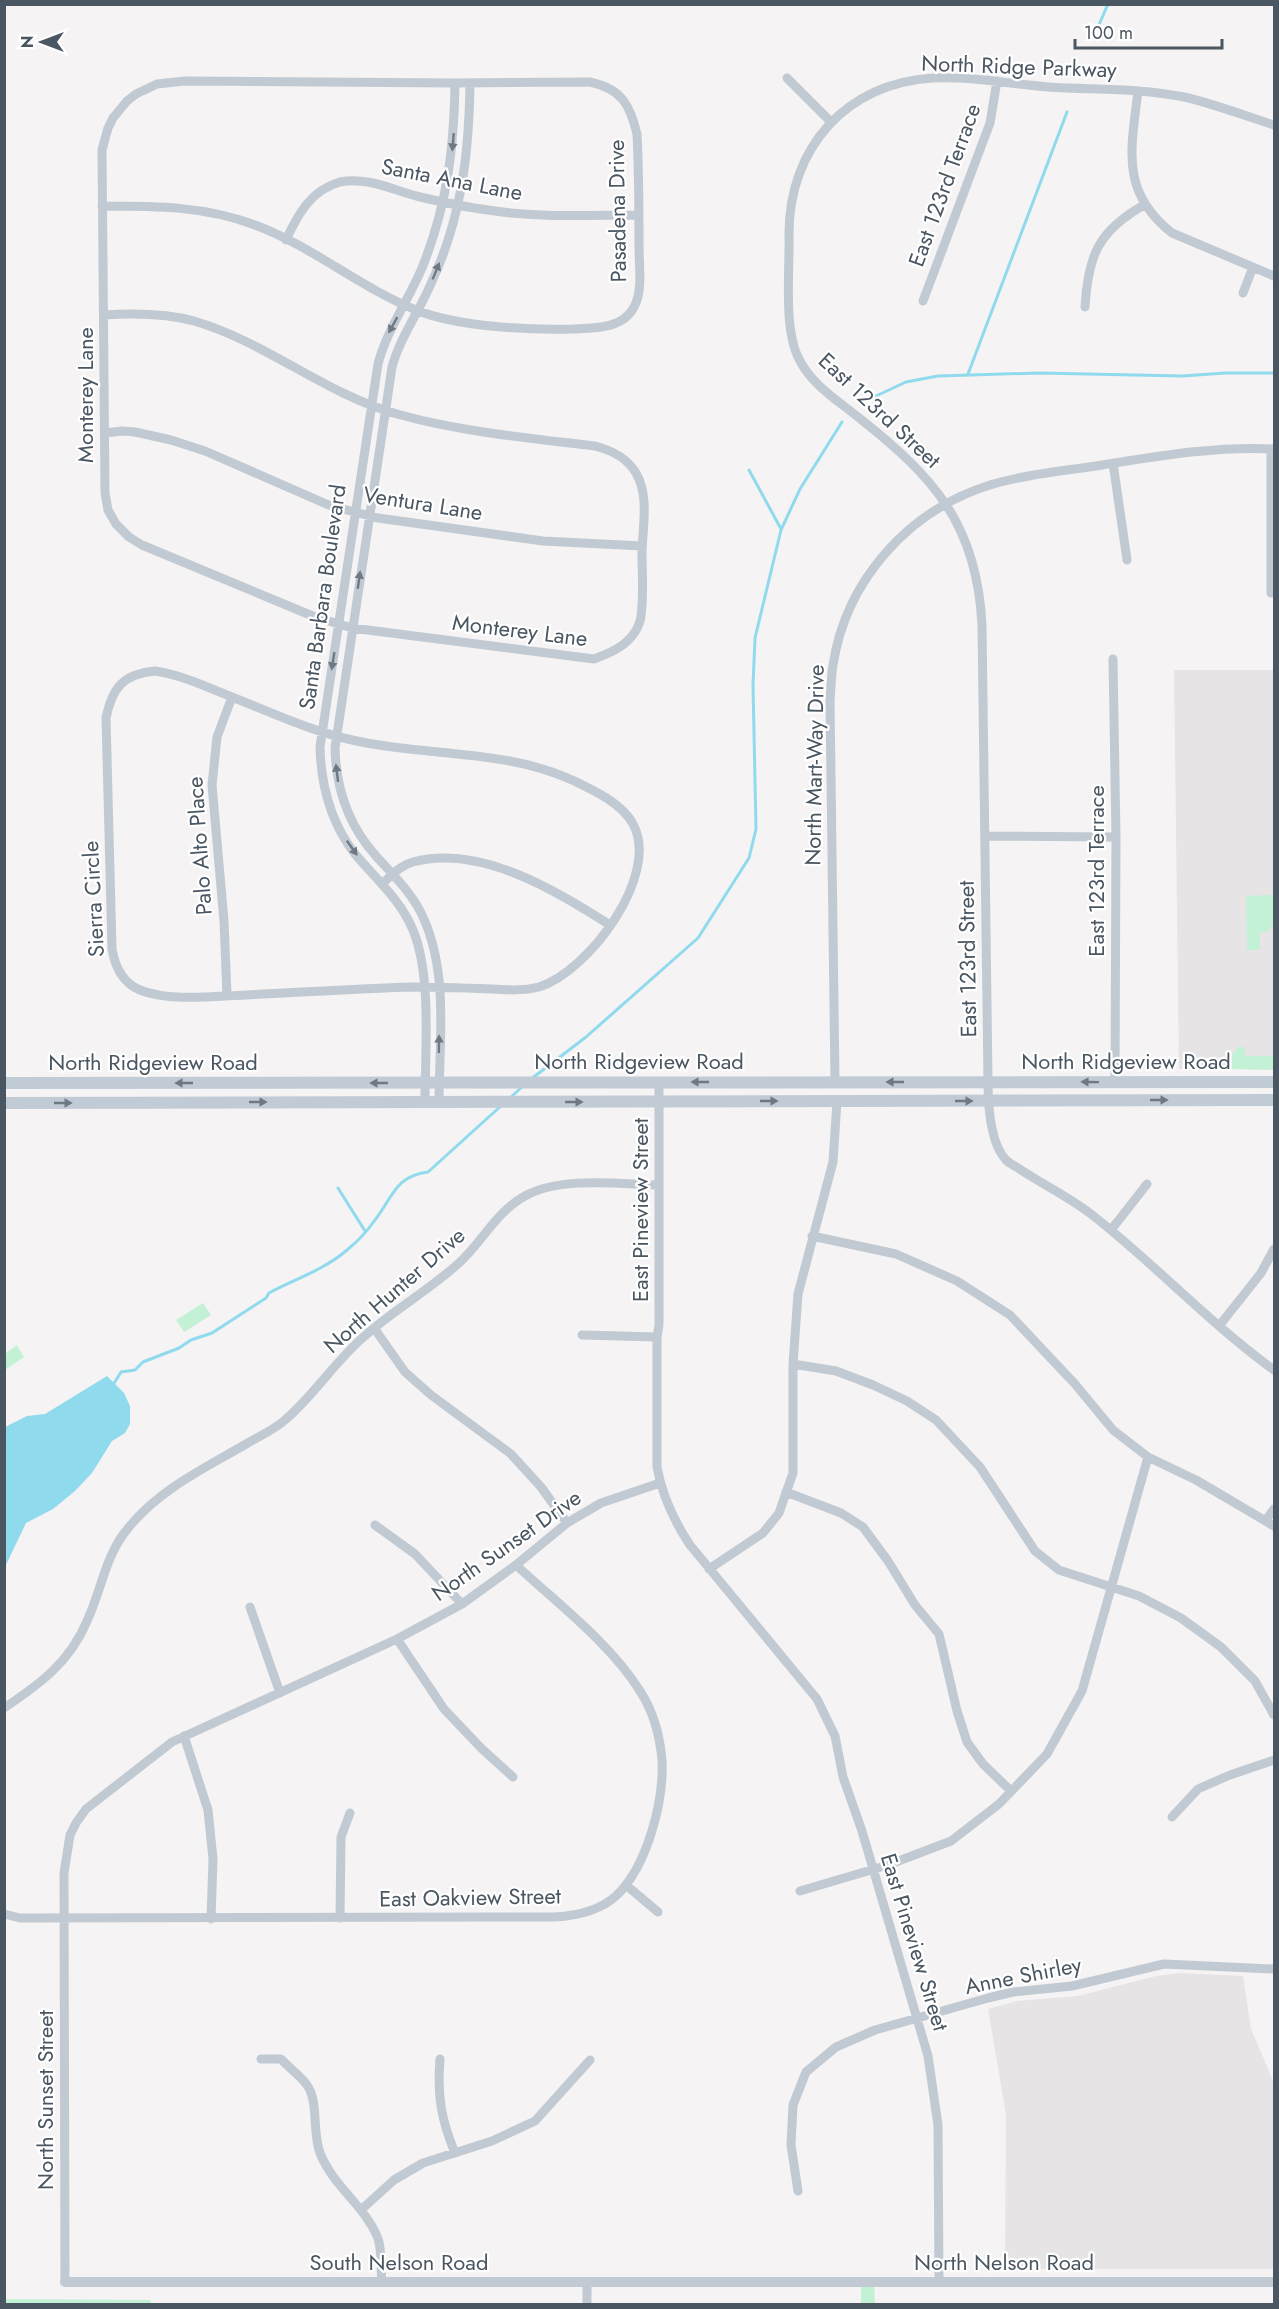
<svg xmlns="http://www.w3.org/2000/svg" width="1279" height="2309" font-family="Jost,sans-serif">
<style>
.education{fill:#e6e4e5}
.green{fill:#c3f1d5}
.water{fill:#90daee}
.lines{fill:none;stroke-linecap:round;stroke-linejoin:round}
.stream{stroke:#90daee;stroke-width:3}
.minor{stroke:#c1cad2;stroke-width:9}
.tertiary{stroke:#c1cad2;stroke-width:10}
.secondary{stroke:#c1cbd6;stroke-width:12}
.oneway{fill:#6e7983}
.oneway2{fill:#6e7984}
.labels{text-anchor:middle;stroke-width:4.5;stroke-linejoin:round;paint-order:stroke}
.street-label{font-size:22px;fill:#4a5661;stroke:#fff}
</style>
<rect width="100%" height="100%" fill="#f5f3f3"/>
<path class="education" d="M1174,670H1274V1068L1179,1069Z
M1179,1973L1243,1976L1251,2029L1274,2083V2269H1005L1006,2114L988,2009L1017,2001L1078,1996L1156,1976Z"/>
<path class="green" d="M1274,895V927H1270V931L1260,932V950H1247L1246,896Z
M1238,1047H1245V1056H1274V1070L1231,1069L1232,1055Z
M203,1303L211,1315L184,1332L176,1320Z
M17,1345L24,1357L5,1370V1354Z
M861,2282H874L875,2304H861Z
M5,2299L151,2300L150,2304H5Z"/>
<path class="water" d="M107,1376L124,1393L130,1406V1424L125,1433L112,1441L92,1473L75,1491L53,1509L26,1523L5,1567V1427L27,1416L45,1414Z"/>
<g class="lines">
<path class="stream" d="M1098,27L1108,4
M968,374L1067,112
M876,396L906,382L938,376L1039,373L1183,376L1225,373H1274
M749,470L781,529
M531,1079L586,1037L698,938L749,858L756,829L753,685L755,638L781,530L800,489L842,422
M511,1097L522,1087
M338,1188L365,1231
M113,1385L121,1372L135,1370L143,1362L179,1348L191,1340L212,1333L266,1298L269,1293C295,1279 324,1270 347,1250C357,1242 368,1230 375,1220C393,1197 395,1176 428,1172L502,1105"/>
<path class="minor" d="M787,78L831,122
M1138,91C1131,150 1120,192 1172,233L1274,276
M1274,125C1245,116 1215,104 1184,97C1139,88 1094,90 1048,87C1010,84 971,76 933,78C846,83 789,148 789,234C790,269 783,329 799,359C811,384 837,400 858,417C934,477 977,524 982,625L988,1081C988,1104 990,1143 1006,1160C1010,1164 1017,1167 1021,1170C1044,1185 1069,1197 1091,1214C1154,1263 1209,1323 1274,1370
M102,206C155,206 205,206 255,225C312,246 359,287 416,310C458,327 527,330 573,329C594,328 623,329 634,307C643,291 639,266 639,248C639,210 639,172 637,134C630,105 622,89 590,82L455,83L185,81L157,84L136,94L127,101L113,118L108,128L102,150L105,493L108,510L116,524L129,537L142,545L315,617L352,628L594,659C610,653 625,647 635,632C638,627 641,620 641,615C644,595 642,574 642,555C642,529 650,497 636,473C627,458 611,450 595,446C529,438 461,432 397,414C325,394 266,342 194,321C165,313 134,313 104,315
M286,240C298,214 311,190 340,182C367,176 395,191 420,197C442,202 465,207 488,210C537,218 589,215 639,215
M1243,293L1253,267
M923,301L990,123L997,81
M1085,307C1088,256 1098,231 1144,205
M105,433L122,431L135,432L171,440L205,451L331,506L378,518L543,541L642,546
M1271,449V593
M1113,463L1127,560
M1113,659L1116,837L1115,1082
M155,671C182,675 207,687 232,697C270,712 309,730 348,739C422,757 502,748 572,780C593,790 622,803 633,824C661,875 588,972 539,987C523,991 507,990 492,989C465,988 437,987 410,987C355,989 300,992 246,995C215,996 169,1002 140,990C123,983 115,967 112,949L106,718C112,688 123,674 155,671Z
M985,836L1116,837
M383,883C392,875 401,865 413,862C481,844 556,891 610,925
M227,996L224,921L212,785L217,737L232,697
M835,1082L830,701C831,689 831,677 833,665C846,580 909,510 990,485C1026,474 1065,471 1102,465C1159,456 1216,446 1274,449
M659,1083V1325L657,1337V1467C662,1495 674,1521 690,1545L817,1699L835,1736L843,1777L862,1831L928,2056L938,2125L939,2282
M425,1102C425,1052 432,976 413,930C400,899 376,879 355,854C331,823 321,786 320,747L378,364C387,330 408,301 422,268C447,206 454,149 455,83
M439,1102C439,1042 449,974 423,917C413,894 393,875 376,856C348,825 336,789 335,748L392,367C400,338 417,315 429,288C461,221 469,156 470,83
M1111,1230L1147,1184
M812,1236L896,1254L957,1281L1010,1315L1075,1384L1113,1430L1148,1457L1196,1480L1274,1526
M1219,1326L1261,1273L1274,1249
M374,1328L405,1372L431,1395L511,1454L541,1487L567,1523
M582,1335L657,1337
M793,1364L836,1371L873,1385L907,1401L936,1420L980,1467L1035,1551L1059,1570L1139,1596L1181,1618L1221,1647L1255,1681L1274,1715
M786,1492L841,1513L863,1527L888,1561L915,1605L939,1634L957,1711L967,1742L983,1764L1011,1791
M1266,1520L1274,1509
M375,1525L415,1554L462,1604
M709,1569L763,1533L779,1513L793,1473V1364L798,1294L833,1162L837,1101
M250,1607L280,1693
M397,1639L444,1709L481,1748L513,1777
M4,1708C40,1684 70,1662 87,1621C102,1589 105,1555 129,1527C160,1489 205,1468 246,1444C259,1436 274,1430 285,1420C313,1396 332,1366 359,1341C390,1312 427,1292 459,1263C482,1242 497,1211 525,1196C560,1176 619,1184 659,1185
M184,1736L208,1810L213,1859L211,1919
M1172,1817L1198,1789L1230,1775L1274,1760
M626,1885L658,1912
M800,1891L888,1865L951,1841L999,1804L1047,1754L1082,1691L1148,1457
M4,1914L20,1918L554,1917C575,1916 600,1911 617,1895C647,1866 664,1802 662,1760C660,1737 653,1711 640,1691C611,1644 557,1603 516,1565
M340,1918L341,1837L350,1813
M261,2059H281C288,2067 301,2076 307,2085C319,2102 312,2133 320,2153C333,2186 363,2204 377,2236C383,2249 380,2268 382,2282
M440,2059C437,2096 441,2119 455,2153
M798,2191L791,2145L793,2105L806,2072L836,2047L875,2030L988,1998L1013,1992L1072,1986L1164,1964L1274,1969
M362,2209L394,2180L423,2163L492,2141L535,2121L590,2060
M65,2282L64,1873L70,1835L76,1823L86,1809L172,1742L397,1639L462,1604L516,1565L567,1523L601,1503L660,1483
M587,2282V2304"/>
<path class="tertiary" d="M65,2282H1274"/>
<path class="secondary" d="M4,1083L1274,1082
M4,1103L1274,1100"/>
</g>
<defs><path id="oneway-solid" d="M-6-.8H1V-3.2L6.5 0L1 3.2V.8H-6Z" transform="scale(1.5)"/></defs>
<g class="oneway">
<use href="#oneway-solid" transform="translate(453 142) rotate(95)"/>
<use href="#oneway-solid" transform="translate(436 271) rotate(-68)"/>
<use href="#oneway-solid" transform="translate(393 325) rotate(119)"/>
<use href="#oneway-solid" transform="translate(359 580) rotate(-82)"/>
<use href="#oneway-solid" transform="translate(333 661) rotate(99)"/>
<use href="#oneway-solid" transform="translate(337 773) rotate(-97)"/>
<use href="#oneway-solid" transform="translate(352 848) rotate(55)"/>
<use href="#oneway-solid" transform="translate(439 1044) rotate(-89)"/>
</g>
<g class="oneway2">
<use href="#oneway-solid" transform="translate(700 1082) rotate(180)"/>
<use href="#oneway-solid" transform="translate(895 1082) rotate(180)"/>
<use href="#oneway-solid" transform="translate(1090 1082) rotate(-179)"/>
<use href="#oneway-solid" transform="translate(184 1083) rotate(180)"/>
<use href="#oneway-solid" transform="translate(379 1083) rotate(180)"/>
<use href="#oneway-solid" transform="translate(1159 1100)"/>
<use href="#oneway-solid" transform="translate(769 1101)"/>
<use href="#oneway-solid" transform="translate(964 1101)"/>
<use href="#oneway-solid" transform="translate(258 1102)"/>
<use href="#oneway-solid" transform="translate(574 1102)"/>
<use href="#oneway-solid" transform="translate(63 1103)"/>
</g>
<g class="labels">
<g class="street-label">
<text transform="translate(1019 66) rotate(2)" y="8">North Ridge Parkway</text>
<text transform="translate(452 179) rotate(11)" y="8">Santa Ana Lane</text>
<text transform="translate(944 185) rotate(-70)" y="8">East 123rd Terrace</text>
<text transform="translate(617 211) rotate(-91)" y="8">Pasadena Drive</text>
<text transform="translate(85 395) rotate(-90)" y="8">Monterey Lane</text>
<text transform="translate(880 410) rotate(43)" y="8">East 123rd Street</text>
<text transform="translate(423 503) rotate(9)" y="8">Ventura Lane</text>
<text transform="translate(322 597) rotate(-82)" y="8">Santa Barbara Boulevard</text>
<text transform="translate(520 630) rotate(7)" y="8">Monterey Lane</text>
<text transform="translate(814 765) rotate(-89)" y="8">North Mart-Way Drive</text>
<text transform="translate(199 846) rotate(-94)" y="8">Palo Alto Place</text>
<text transform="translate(1096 871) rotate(-90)" y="8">East 123rd Terrace</text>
<text transform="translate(93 899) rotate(-93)" y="8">Sierra Circle</text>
<text transform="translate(967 959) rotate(-91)" y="8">East 123rd Street</text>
<text x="639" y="1069">North Ridgeview Road</text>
<text x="1126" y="1069">North Ridgeview Road</text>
<text x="153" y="1070">North Ridgeview Road</text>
<text transform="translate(640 1210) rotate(-90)" y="8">East Pineview Street</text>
<text transform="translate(394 1290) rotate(-41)" y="8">North Hunter Drive</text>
<text transform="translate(506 1545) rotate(-35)" y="8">North Sunset Drive</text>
<text transform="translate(470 1897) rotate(-1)" y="8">East Oakview Street</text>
<text transform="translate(915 1942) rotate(73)" y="8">East Pineview Street</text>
<text transform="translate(1023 1975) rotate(-11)" y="8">Anne Shirley</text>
<text transform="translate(45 2100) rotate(-90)" y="8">North Sunset Street</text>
<text x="399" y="2270">South Nelson Road</text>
<text x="1004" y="2270">North Nelson Road</text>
</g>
</g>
<rect width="1279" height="2309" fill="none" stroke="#4a5661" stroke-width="12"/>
<g transform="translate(42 42) rotate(270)" stroke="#ffffff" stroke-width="4.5" paint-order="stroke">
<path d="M0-4.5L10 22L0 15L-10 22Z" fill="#4a5661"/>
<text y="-9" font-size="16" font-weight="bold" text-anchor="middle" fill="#4a5661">N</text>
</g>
<path d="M1075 39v9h147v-9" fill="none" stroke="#4a5661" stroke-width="3"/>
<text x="1084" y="39" font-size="18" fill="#4a5661" stroke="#ffffff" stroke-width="4.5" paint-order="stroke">100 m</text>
</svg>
